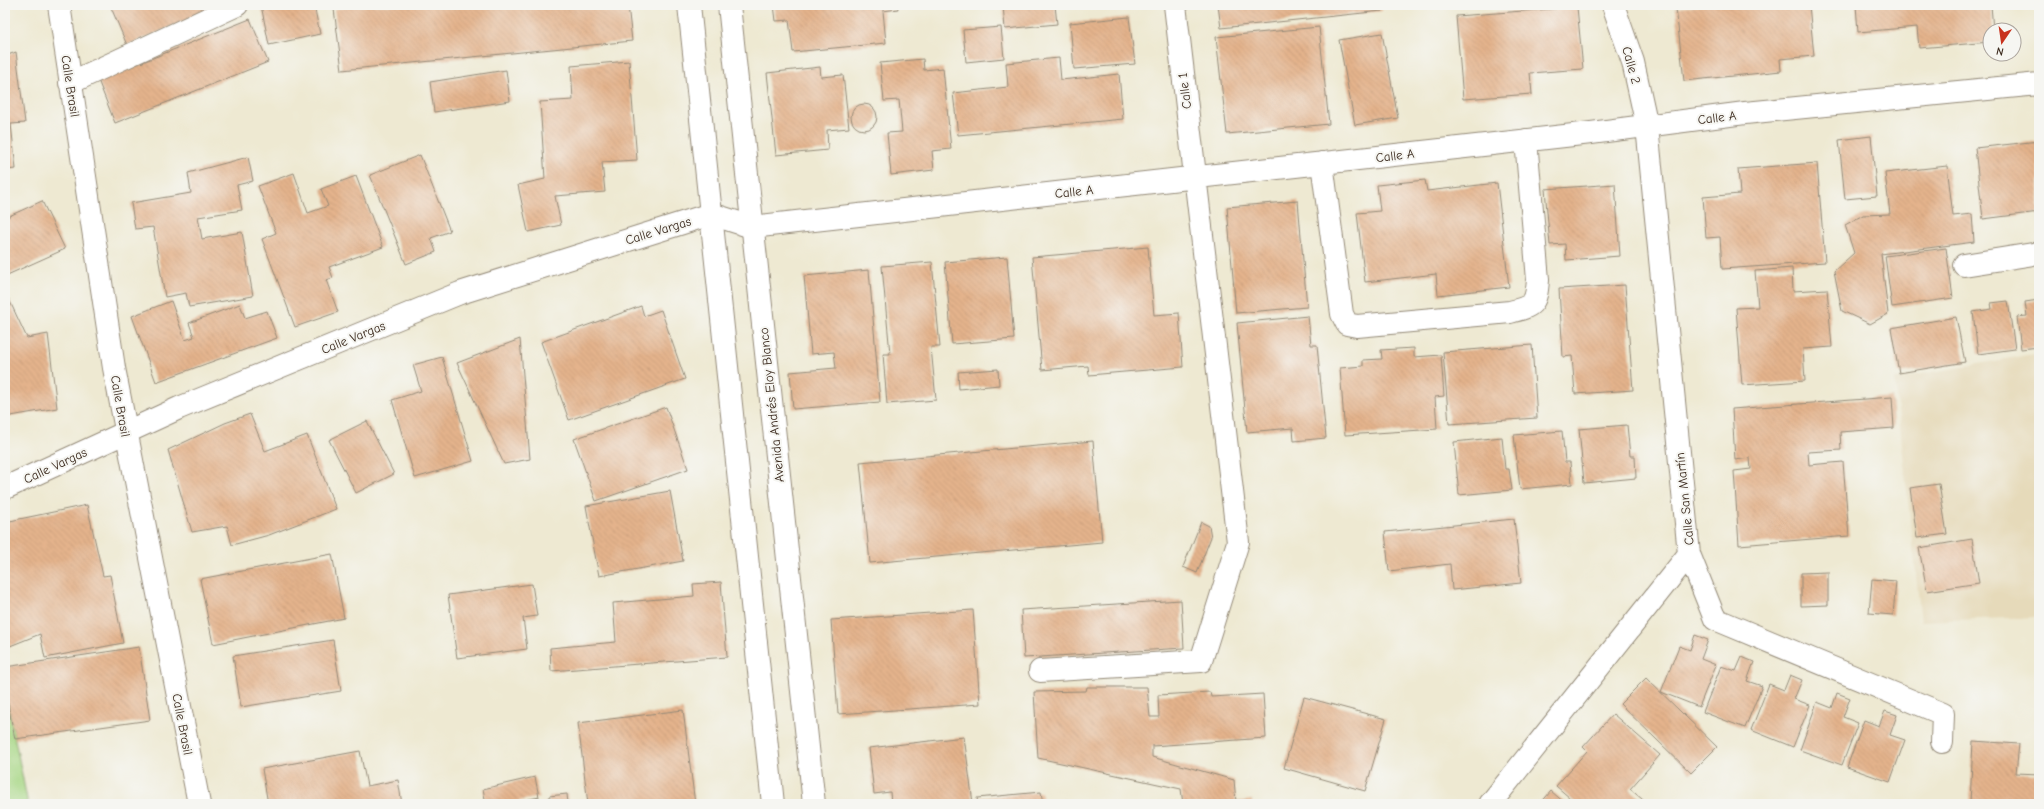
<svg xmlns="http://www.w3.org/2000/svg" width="2044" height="809" font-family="'Comic Neue',sans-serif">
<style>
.built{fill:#e6daba}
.grass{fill:#a7d785;stroke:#718052}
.building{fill:url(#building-back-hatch)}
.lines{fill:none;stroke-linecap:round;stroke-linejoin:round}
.street-casing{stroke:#948a78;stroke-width:24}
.secondary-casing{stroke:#948a78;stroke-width:24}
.street{stroke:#fff;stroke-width:22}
.secondary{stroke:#fff;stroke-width:22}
.labels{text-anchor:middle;stroke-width:4;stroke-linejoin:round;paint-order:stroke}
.street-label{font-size:13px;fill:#3b2a1e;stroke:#f6f6f2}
</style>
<defs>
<pattern id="building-back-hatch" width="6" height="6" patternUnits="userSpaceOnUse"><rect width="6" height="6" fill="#e4b38c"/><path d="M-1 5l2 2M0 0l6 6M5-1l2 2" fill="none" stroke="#c49a78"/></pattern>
</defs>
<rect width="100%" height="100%" fill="#f6f6f2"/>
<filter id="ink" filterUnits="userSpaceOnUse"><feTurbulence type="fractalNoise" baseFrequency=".025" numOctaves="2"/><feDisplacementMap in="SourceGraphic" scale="8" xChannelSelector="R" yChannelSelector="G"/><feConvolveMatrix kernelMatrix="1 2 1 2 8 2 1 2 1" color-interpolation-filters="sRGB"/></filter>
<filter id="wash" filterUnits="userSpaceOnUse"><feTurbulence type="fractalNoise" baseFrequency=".012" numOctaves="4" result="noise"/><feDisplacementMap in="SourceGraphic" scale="16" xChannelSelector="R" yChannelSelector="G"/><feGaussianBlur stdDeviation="0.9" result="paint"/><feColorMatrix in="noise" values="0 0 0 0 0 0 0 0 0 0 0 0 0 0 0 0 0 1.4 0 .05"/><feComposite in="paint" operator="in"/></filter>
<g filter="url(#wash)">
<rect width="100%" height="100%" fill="#eee9d2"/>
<path class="built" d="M2039,353V617L1921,621L1895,379Z"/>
<path class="grass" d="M5,690L28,804H5Z"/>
<g id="blocks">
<path class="building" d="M110,5H225L127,45Z
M261,5H314L320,34L269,45Z
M366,5H628L632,41L342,70L334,9Z
M774,5H897L898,9L883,11L886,43L793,52L789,20L776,21Z
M1003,5H1055L1057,24L1005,29Z
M1218,5H1382V11L1221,28Z
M1704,5H1809L1814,56L1780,59L1781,71L1684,81L1676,8Z
M1856,5H1991L1993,30H1990V42L1919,48L1917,27L1858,32Z
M1577,7L1583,69L1530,73L1532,94L1463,99L1456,16Z
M1129,17L1135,64L1074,69L1070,23Z
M250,19L268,62L115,123L98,80Z
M1001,27L1004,58L966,62L963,30Z
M1319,27L1329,124L1227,134L1216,37Z
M1382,33L1398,118L1355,125L1339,40Z
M16,52L25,123L11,124L16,169L5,170V56Z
M1059,58L1061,80L1119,74L1123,119L958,135L953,93L1008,87L1006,63Z
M923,59L924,70L943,68L951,149L932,151L934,170L891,175L887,133L902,132L899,100L884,101L880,63Z
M629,61L637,160L602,162L605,192L555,196L561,225L528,232L518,185L545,179L540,102L573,100L571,66Z
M820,67L821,77L843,75L849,128L827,130L828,150L776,155L767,73Z
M506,70L510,101L434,112L430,82Z
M851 117a13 13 0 1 1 26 0a13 13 0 1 1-26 0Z
M1871,136L1877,196L1845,199L1839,140Z
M2039,141V212L1983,219L1975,148Z
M420,155L450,231L431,238L436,252L406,264L370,175Z
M248,157L253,181L237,185L242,210L198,217L202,239L242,232L253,296L189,307L186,293L165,297L153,227L135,229L131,203L191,193L188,173Z
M1817,163L1825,262L1722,269L1720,237L1706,238L1703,197L1740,194L1738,169Z
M1947,166L1953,216L1972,214L1974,242L1881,254L1888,314L1870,324L1842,311L1834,271L1854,253L1845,225L1863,215L1890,214L1885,173Z
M294,173L308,213L328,206L321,189L356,176L383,247L329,267L333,278L326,280L338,312L295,327L262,239L276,233L258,186Z
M1425,180L1427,191L1497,183L1509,287L1438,295L1436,274L1365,282L1357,213L1380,211L1377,185Z
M1615,184L1620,256L1566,260L1565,244L1550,245L1545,189Z
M42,201L65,249L5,276V213L7,217Z
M1298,201L1307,307L1236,313L1227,207Z
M1148,247L1154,315L1179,313L1183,367L1089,375L1088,366L1042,370L1032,257Z
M1946,248L1953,298L1892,307L1885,256Z
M1007,257L1014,339L952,344L945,262Z
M932,262L940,347H931L936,400L887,404L883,354H890L882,266Z
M1792,268L1793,291L1827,289L1832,347L1803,349L1805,381L1742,385L1736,308L1758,307L1755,271Z
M869,270L880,402L793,409L790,372L836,368L834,352L811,354L804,276Z
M1625,285L1633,390L1575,394L1572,356L1563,357L1559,289Z
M5,291L27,338L48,334L57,408L5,417Z
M2039,300V347L2021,349L2017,317L2027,316L2025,302Z
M171,301L185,340L194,337L189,323L240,304L245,318L267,311L277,338L156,382L132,316Z
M2008,301L2015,349L1978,354L1973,312L1992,309L1991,303Z
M641,306L644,316L661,310L685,379L569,420L541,342Z
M1308,316L1311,345H1317L1326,438L1294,441L1293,428L1247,432L1237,323Z
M1956,317L1965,362L1899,373L1891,328Z
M520,339L530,459L504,464L457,363Z
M1532,345L1537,418L1449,424L1443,352Z
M1414,348V357L1441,355L1444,396L1435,397L1437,429L1345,435L1340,368L1363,366V360L1382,359L1381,350Z
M442,357L473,461L415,478L392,400L421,391L413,365Z
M998,369L999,385L959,389L958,372Z
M1892,397L1894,428L1840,432L1841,450L1808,452L1809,465L1843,462L1849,536L1739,545L1734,471L1751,469L1750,458L1735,460L1732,409Z
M666,407L688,469L596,501L574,439Z
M250,414L265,451L307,435L336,509L269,535L232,545L227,526L192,532L168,450L225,423Z
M367,421L394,474L356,493L329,440Z
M1627,425L1630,456H1635L1636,478L1584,483L1579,429Z
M1562,431L1565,462H1570L1572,484L1520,489L1514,435Z
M1502,437L1505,469H1509L1512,490L1459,495L1454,442Z
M1093,441L1102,542L870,563L860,462Z
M1939,484L1947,534L1917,538L1910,488Z
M670,491L683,561L599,576L586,506Z
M87,505L103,576L110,575L123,643L45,658L40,634L5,648V522Z
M1514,519L1521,583L1452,590L1450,564L1389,571L1385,532Z
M1201,522L1209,526L1211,537L1197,573L1183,567Z
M1972,539L1979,583L1927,591L1919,548Z
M332,554L344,618L213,644L200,579Z
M1828,572V605L1801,606V573Z
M1872,579L1896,581L1893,615L1869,613Z
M721,582L727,657L551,671L550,648L616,642L613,603L694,596L693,584Z
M532,584L537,616L523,618L527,649L457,658L448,595Z
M1181,600L1184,648L1024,658L1021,610Z
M973,610L980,704L838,714L831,620Z
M1695,635L1708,640L1701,659L1716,665L1699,707L1661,692L1679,646L1690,650Z
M333,640L341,691L241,707L233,656Z
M139,647L150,720L15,739L5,690V667Z
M1742,657L1754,662L1747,681L1762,686L1745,728L1703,712L1721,666L1736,671Z
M1790,675L1802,680L1794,699L1810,705L1793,747L1751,730L1769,684L1784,690Z
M1646,678L1717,747L1691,773L1620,704Z
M1087,687H1147L1150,717H1159L1158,695L1210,692L1211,697L1263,694L1266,738L1152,746V757L1234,780L1236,802L1252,800V804H1183L1181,789L1038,758L1034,692L1086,691Z
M1837,693L1850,698L1843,717L1858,723L1842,765L1800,750L1817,702L1832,708Z
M1304,697L1386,719L1365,791L1284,768Z
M683,710L695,804H588L578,723Z
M1885,711L1897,715L1890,735L1905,740L1890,782L1847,767L1864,720L1879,726Z
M1613,714L1660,755L1630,789L1648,804H1577L1556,786L1587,751L1583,747Z
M964,737L973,803L891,804L890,792L874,794L869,748Z
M1973,741L2019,744L2016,773L2039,774V804H1970Z
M360,751L367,786L398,780L402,804H268L262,769Z
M535,777L539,797L506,804H486L483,789Z
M1551,791L1566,804H1540Z
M1041,792L1043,804H978L977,798Z
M567,794L568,804H549V796Z"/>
</g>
</g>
<g filter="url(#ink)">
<use href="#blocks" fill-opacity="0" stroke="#948a78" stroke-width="1"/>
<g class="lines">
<g class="street-casing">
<path id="street" d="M59,5L114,368L199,804
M70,83L237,5
M1322,163L1342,314L1347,324L1357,326L1510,312C1533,306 1536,305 1538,280L1526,140
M1964,265L2039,253
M5,488L179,408L460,293L711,214L752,227L1591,133L1745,113L2039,84
M1689,554L1715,619L1943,714L1942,742
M1040,671L1201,661L1238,542L1175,5
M1490,804L1689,554L1647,126L1633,62L1613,5"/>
</g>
<g class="secondary-casing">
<path id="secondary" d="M689,5L773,804
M729,5L814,804"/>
</g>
<use href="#street" class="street"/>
<use href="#secondary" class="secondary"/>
</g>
</g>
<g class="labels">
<g class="street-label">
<text transform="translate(1632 65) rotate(74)" y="5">Calle 2</text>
<text transform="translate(71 86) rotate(81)" y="5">Calle Brasil</text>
<text transform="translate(1184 91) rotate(-97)" y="5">Calle 1</text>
<text transform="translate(1717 117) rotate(-7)" y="5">Calle A</text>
<text transform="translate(1395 155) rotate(-7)" y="5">Calle A</text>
<text transform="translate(1074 191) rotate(-6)" y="5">Calle A</text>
<text transform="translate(658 230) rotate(-17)" y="5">Calle Vargas</text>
<text transform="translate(353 337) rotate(-22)" y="5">Calle Vargas</text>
<text transform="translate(771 405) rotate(-96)" y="5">Avenida Andrés Eloy Blanco</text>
<text transform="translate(121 406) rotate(80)" y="5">Calle Brasil</text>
<text transform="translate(55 465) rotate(-25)" y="5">Calle Vargas</text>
<text transform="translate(1684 499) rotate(-96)" y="5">Calle San Martín</text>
<text transform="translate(183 724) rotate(79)" y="5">Calle Brasil</text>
</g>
</g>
<rect width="2044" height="809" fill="none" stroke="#f6f6f2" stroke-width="20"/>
<g transform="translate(2002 42) rotate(193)"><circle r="19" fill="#f6f6f2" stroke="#aba49d"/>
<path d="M0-3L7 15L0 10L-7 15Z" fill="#c8321e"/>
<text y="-6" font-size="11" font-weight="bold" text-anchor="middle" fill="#3b2a1e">N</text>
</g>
</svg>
